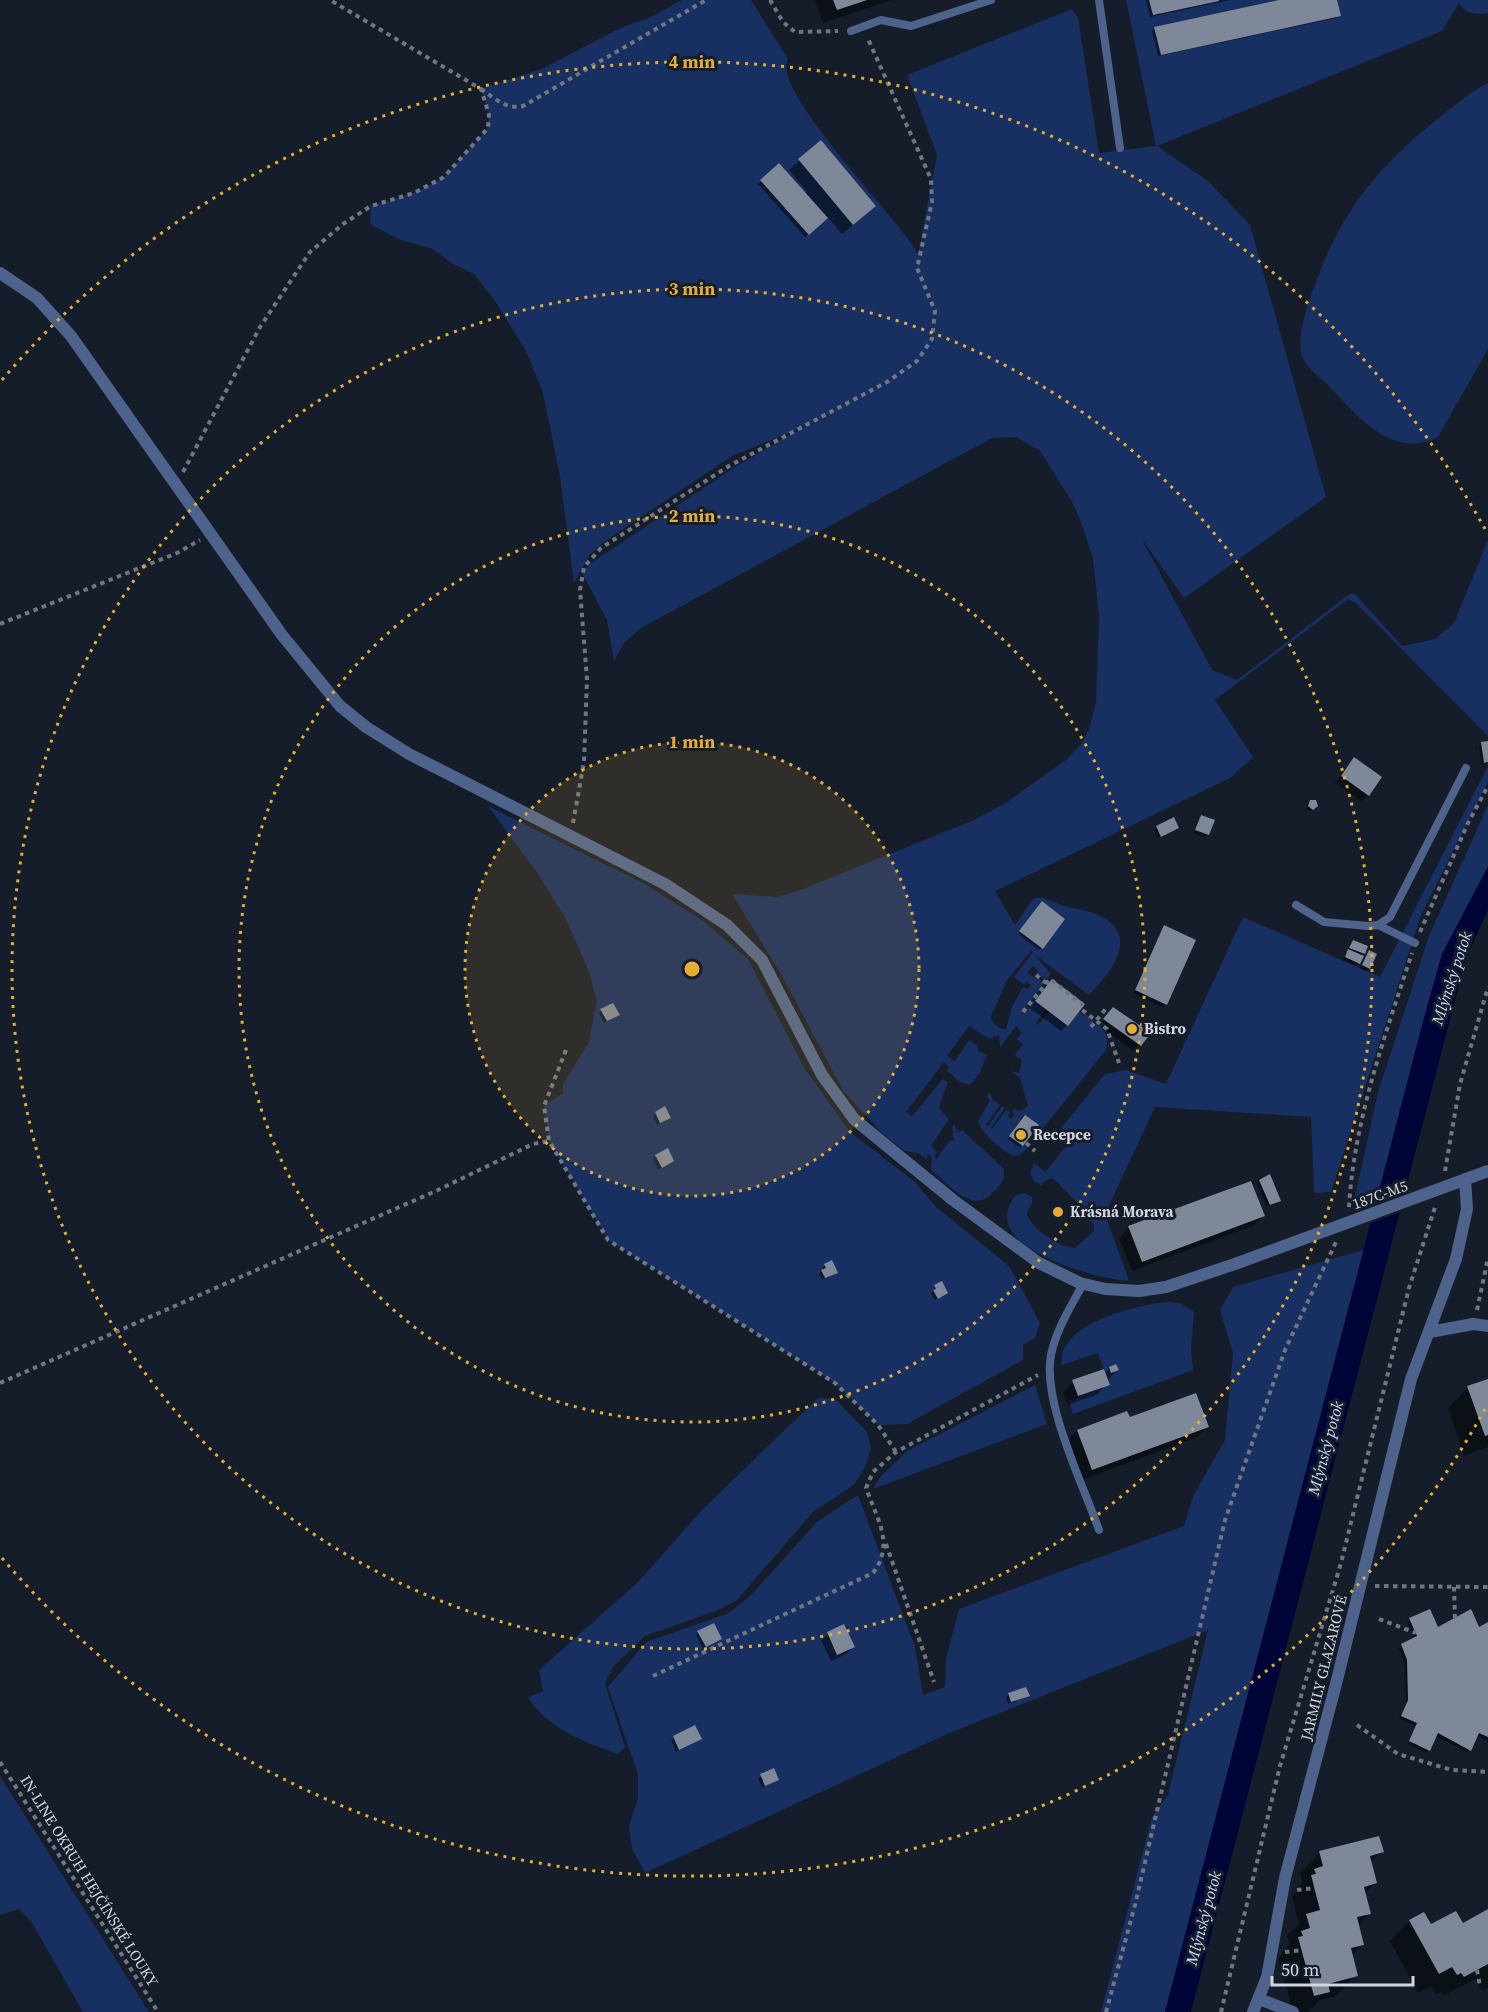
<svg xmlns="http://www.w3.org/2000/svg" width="1488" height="2012" font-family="'Source Serif 4',serif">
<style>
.green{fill:#172f61;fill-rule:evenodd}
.water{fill:#000436}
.pier{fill:#161d2a}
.shadow{fill:#0007}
.building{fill:#7f8899}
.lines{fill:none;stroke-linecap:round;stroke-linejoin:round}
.path{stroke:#707681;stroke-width:4;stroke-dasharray:4.5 4.5;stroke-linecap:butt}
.service{stroke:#4d638c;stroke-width:8}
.minor{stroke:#4d638c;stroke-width:12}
.ring{fill:none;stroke:#e4ad35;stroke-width:3;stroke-dasharray:3 6}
.poi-dot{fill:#e4ad35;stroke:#161d2a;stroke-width:2}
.labels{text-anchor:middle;stroke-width:6;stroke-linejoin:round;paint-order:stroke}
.poi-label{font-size:15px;font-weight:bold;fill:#d0d5de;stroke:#161d2a;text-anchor:start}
.street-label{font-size:15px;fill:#d0d5de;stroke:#161d2a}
.water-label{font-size:16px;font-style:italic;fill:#c9dcfe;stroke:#161d2a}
.centre{fill:#e4ad35;stroke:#161d2a;stroke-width:3}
.ring-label{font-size:18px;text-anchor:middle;font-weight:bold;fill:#e4ad35;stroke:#161d2a;stroke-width:6;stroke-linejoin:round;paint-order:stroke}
</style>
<rect width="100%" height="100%" fill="#161d2a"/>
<path class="green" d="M682,0H751L788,59C770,91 900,219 918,254L937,155L907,75L1072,9L1078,18L1099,153L1156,146L1126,0H1488V13C1476,15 1465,14 1459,3L1442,31L1157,146L1208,181L1250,225L1326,497L1184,598L1141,538L1212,670L1237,680L1351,593L1357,596L1402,646L1435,639L1454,623L1488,540V736L1357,604L1348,599L1215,700L1253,757L1230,778L995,891L1015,925L1033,899C1046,895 1056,905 1068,907C1095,911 1131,922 1117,957C1112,971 1098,984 1089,995L1035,955L1051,974L1046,980L1037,974L1038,971L1033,966L1027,973L1044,983L1022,1013L1024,1014L1035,1001L1046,1009L1036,1023L1038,1025L1049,1011C1065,1011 1089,1008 1095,1025L1096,1023C1106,1030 1109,1039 1106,1050L1040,1132L1036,1129L1038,1125L1024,1115L1010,1135L1027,1148C1024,1152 1020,1156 1015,1156C1006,1155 980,1131 978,1122L990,1100L986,1096L990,1093L992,1099L1000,1105L986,1125L988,1126L1002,1106L1005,1108L991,1128L992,1129L1006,1110L1010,1112L1008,1116L1011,1119L1014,1116L1012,1109L1021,1111L1028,1106L1020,1078L1011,1071L1019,1073L1022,1060L1015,1055L1023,1044L1016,1039L1022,1033L1016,1026L1000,1048L999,1035L989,1039L969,1026L947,1056L955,1061L969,1040L978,1046V1051L987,1055L979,1074L970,1085L960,1082L947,1071L949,1067L944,1062L906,1112L912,1116L943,1079L948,1082L939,1108L949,1119L931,1146L937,1152L934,1157L937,1159L950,1140L954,1141L952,1127L955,1124L956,1130L960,1129L957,1133L962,1130L1004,1169C1005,1180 1000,1186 992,1193C972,1215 949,1184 931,1170L932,1157L928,1154L926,1159L918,1153L905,1151L883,1134L844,1092L781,974L732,894L776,897L798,891L974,820L1004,804L1067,759L1082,743L1090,726L1096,703L1099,616L1093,558L1080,519L1071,500L1040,451L1016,437L992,438L641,628L624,643L614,661L607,620L582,573L591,563L735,467L795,432L842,411L732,456L604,542L590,554L574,583L560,477L550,426L542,390L526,351L495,301L474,274L451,263L433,249L398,239L370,224L371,206L414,193L444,177L488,128L489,115L481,89L544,68L620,28L649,18ZM1031,951L1033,952L1014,977L1024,985L1027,982L1031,985L1028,989L1023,987L1012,1007L1006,1029C997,1029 993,1023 991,1016L1007,980Z
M1488,83V349L1438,437C1392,460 1358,417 1329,386C1320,377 1302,365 1301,352C1298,332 1307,308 1313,290C1341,212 1373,172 1436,120C1453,107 1469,92 1488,83Z
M1488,766V782L1421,915L1331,1192L1314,1193L1311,1117L1155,1107L1105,1214L1129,1281C1095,1279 973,1246 1016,1195L1024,1193L1032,1197V1203L1027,1212C1028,1227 1060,1248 1075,1248L1094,1231V1224L1089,1220L1088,1214L1053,1178L1046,1180L1041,1185L1034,1181L1030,1174L1034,1163L1045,1172L1073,1138L1061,1128L1105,1074L1126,1070L1166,1084L1243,917L1380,977Z
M1488,805V866L1442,954L1379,1196L1353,1206L1378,1092L1429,936Z
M488,806L645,884L702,920L748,959L805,1069L850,1132L915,1182L935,1206L1009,1266L1040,1323L1035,1338L1023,1345V1360L907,1424L878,1425L835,1383L608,1240L549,1141L544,1106L563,1093V1084L588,1044L597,1002L589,972L566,919L538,874Z
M1364,1250L1165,2012H1101L1152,1817L1168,1795L1208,1630L947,1734L645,1873L632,1849L629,1826L638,1798V1775L608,1687L646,1642L729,1613L750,1596L818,1521L858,1495L915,1647L923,1695L945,1687L946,1659L959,1609L1184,1526L1194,1494L1225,1440L1233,1353L1220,1310L1233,1287Z
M1169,1302L1182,1304L1194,1312L1191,1349L1193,1370L1073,1414L1069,1401L1109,1384L1098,1353L1062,1365C1055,1324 1139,1304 1169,1302Z
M1035,1385L1047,1424L873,1489L880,1477L907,1451Z
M818,1398L835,1399L867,1432L871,1447L866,1465L854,1485L813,1512L736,1601L716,1611L645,1636L613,1667L605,1684L625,1747L618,1754C586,1743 545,1727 528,1697L543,1691L539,1670L637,1583L703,1509Z
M0,1776L149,2012H83L31,1921L19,1909L0,1915Z"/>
<path class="water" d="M1488,867V910L1466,958L1191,2012H1165L1425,1014L1442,954Z"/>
<path class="pier" d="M1409,1189L1403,1211L1368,1224L1374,1203Z"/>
<path class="shadow" d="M815,0H892L823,23Z
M1146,0H1230L1150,17Z
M1286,0H1336L1339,15L1336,18L1158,56L1152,31L1155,28Z
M821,142L864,216L842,234L827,216L805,237L758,184L779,165L805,194L807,192L789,170Z
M1482,744L1488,747V763L1482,765L1479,747Z
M1354,759L1367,795L1361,801L1335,783Z
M1310,802L1314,808L1309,811L1306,809Z
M1201,816L1213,821L1205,837L1193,833Z
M1173,819L1175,830L1158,838L1154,830Z
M1040,906L1041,948L1039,950L1018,934Z
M1162,930L1165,1004L1162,1007L1133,993Z
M1353,941L1366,947L1356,966L1343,960Z
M1370,952L1369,968L1366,971L1360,968Z
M1052,981L1067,1025L1061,1031L1030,1008Z
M601,1010L618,1015L604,1023L599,1013Z
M1110,1011L1123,1013L1149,1033L1133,1051L1107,1032L1110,1027L1102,1022Z
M656,1113L669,1118L657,1125L653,1116Z
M1022,1119V1145L1020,1148L1008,1139Z
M667,1150L670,1163L658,1170L653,1159Z
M1260,1181L1279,1201L1276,1203L1267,1207L1257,1184Z
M1263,1216L1253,1226L1132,1271L1119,1238L1129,1228Z
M825,1265L836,1272L822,1280L819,1274Z
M935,1286L946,1293L935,1300L931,1294Z
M1110,1368L1117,1369L1098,1394L1068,1405L1063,1392L1073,1382L1104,1374Z
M1488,1381V1447L1464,1456L1448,1408L1468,1388Z
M1129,1419L1207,1427L1197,1437L1082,1480L1067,1441L1077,1431Z
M1410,1619L1437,1629H1478L1488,1623V1742L1476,1735L1467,1752L1435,1736L1426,1753L1408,1744L1416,1726L1399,1719L1406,1704L1405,1663L1399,1648L1415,1639L1407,1622Z
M698,1632L720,1639L703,1649L696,1635Z
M828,1634L853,1647L846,1654L831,1661L821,1640Z
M1009,1694L1028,1696L1008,1704L1006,1697Z
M695,1727L700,1739L676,1752L671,1740Z
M773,1770L778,1779L762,1788L758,1778Z
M1382,1851L1370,1863L1376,1882L1364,1894L1370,1913L1358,1925L1363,1944L1351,1956L1356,1975L1336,1996L1320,2000L1308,2012H1293L1278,1959L1289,1945L1287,1935L1299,1924L1292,1897L1302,1883L1300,1873L1320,1853Z
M1488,1914V1988L1482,1991L1475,1979L1443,1996L1441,1992L1436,1995L1432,1986L1418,1993L1390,1941L1410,1921L1430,1926L1462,1925Z"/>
<path class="building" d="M833,0H867L837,10Z
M1149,0H1219V1L1153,15Z
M1279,0H1337L1341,16L1161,55L1154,27Z
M821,140L876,206L853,225L798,159Z
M779,163L828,218L809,235L760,180Z
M1488,741V762L1484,763L1481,742Z
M1354,757L1382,777L1369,796L1341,776Z
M1310,800H1316L1318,806L1313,810L1308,806Z
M1201,815L1215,820L1209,835L1195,830Z
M1174,817L1179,828L1161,837L1156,826Z
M1042,901L1065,919L1043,949L1019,931Z
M1164,925L1196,940L1167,1005L1135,990Z
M1353,940L1368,946L1365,954L1349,948Z
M1348,949L1364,956L1360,964L1345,957Z
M1369,950L1377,954L1370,969L1362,965Z
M1052,979L1085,1004L1068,1026L1035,1001Z
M613,1003L620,1015L607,1021L600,1009Z
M1113,1007L1151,1033L1141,1046L1103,1019Z
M665,1106L671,1118L660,1123L655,1112Z
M1025,1115L1039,1125L1023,1146L1009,1136Z
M668,1148L674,1161L662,1168L655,1155Z
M1270,1174L1281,1201L1270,1205L1259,1180Z
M1251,1181L1265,1216L1142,1262L1128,1226Z
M832,1260L838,1273L825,1278L821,1270L826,1268L824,1264Z
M942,1281L948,1293L938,1299L933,1290L936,1289L934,1285Z
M1116,1364L1119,1370L1111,1373L1109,1367Z
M1104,1369L1110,1385L1078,1396L1072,1380Z
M1488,1379V1435L1485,1436L1467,1386Z
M1196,1393L1209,1427L1092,1470L1077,1430L1127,1411L1130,1417Z
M1430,1609L1438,1627L1471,1609L1479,1627L1488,1622V1737L1479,1733L1471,1751L1438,1733L1430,1751L1409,1741L1417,1723L1401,1716L1408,1700L1407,1660L1401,1644L1417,1636L1409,1618Z
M714,1623L722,1639L706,1647L697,1631Z
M844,1624L855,1647L837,1655L827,1632Z
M1026,1687L1030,1696L1011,1702L1008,1693Z
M695,1725L702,1739L679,1750L673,1736Z
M774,1768L779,1780L765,1786L760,1774Z
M1379,1836L1384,1852L1370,1856L1377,1883L1364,1887L1371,1914L1357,1917L1364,1945L1351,1948L1358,1976L1328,1984L1330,1992L1314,1996L1298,1937L1303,1936L1301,1931L1310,1928L1306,1914L1320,1910L1311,1875L1316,1874L1314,1869L1323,1866L1319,1851Z
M1488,1909V1964L1464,1977L1461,1973L1457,1975L1452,1967L1439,1974L1409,1920L1424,1912L1431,1924L1456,1911L1463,1923Z"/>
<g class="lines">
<path class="path" d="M770,0L783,22L795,32L838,31
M481,89C494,98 507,110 523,106L706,0
M183,472L260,327L310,252L343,224L371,206L414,193L444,177L488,128L489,115L481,89L330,0
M0,624L177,553L200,540
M573,823L584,762L587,679L580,590L584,567L601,548L729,466L887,382L917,361L932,339L935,311L917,268L932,202L931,179L868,39
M1420,932L1468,823L1488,786
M1036,975L1046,983
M1023,1012L1050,979L1082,1004L1081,1009L1107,1029L1119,1063
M1091,1027L1108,1006
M566,1050L544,1106L549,1141L608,1240L835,1383L878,1425L896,1452
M1026,1143L1035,1151
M1445,1171L1460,1084L1488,987
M1349,1207C1354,1120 1385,1036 1412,953
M1477,1310L1488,1258
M0,1383L438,1190L533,1144L549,1141
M886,1544L934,1682
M1375,1586L1488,1587
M1454,1587L1455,1619
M1379,1619L1416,1633
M653,1676L873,1573C895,1544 877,1519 866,1488L873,1472L896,1452L1038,1375
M1357,1725L1398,1754L1452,1770L1488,1772
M0,1762L158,2012
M1297,1890L1314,1888
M1285,1952L1302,1950
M1477,1970L1480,1986
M1106,2012L1135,1905L1225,1520L1285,1350L1336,1242
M1221,2012L1280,1766L1341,1563L1409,1288L1436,1204"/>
<path class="service" d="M1099,0L1120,148
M851,31L881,20L911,26L991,0
M1296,905L1324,922L1368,926L1378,925L1390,917L1466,768
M1378,925L1415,943
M1083,1284C1071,1306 1056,1330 1051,1355C1042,1402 1083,1484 1099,1530"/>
<path class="minor" d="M0,273L37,298L71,336L282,635L340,706L366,727L409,754L665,884L727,925L762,960L822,1075L854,1119L953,1200L1039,1263L1080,1283L1105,1289L1139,1291L1166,1287L1235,1264L1488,1171
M1430,1332L1473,1324L1488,1326
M1259,1999L1293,2012
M1253,2012L1267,1977L1285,1878L1337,1680L1411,1379L1456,1259L1467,1209L1465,1179"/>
</g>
<circle cx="692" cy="969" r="227" fill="#e4ad35" fill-opacity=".12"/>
<g class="ring">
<circle cx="692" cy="969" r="227"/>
<circle cx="692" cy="969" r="453"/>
<circle cx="692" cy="969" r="680"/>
<path d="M1485 1409A907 907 0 0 1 2 1558M2 380A907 907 0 0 1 1485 529"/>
</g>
<g class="poi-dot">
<circle cx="1132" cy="1029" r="6"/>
<circle cx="1021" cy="1135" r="6"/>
<circle cx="1058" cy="1212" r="6"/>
</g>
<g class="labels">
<g class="poi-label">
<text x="1144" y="1034">Bistro</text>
<text x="1033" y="1140">Recepce</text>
<text x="1070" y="1217">Krásná Morava</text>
</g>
<g class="street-label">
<text transform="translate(1380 1195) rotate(-20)" y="5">187C-M5</text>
<text transform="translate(1324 1668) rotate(-76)" y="5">JARMILY GLAZAROVÉ</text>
<text transform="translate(89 1881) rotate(58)" y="5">IN-LINE OKRUH HEJČÍNSKÉ LOUKY</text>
</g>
<g class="water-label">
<text transform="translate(1451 978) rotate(-72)" y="6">Mlýnský potok</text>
<text transform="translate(1325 1448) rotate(-75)" y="6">Mlýnský potok</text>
<text transform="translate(1203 1918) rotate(-75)" y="6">Mlýnský potok</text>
</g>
</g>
<circle cx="692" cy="969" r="9" class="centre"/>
<g class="ring-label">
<text x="692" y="68">4 min</text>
<text x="692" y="295">3 min</text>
<text x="692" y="522">2 min</text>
<text x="692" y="748">1 min</text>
</g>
<path d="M1272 1976v9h141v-9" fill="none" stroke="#d0d5de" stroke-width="3"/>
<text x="1281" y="1976" font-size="18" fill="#d0d5de" stroke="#161d2a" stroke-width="4.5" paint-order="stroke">50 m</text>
</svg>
